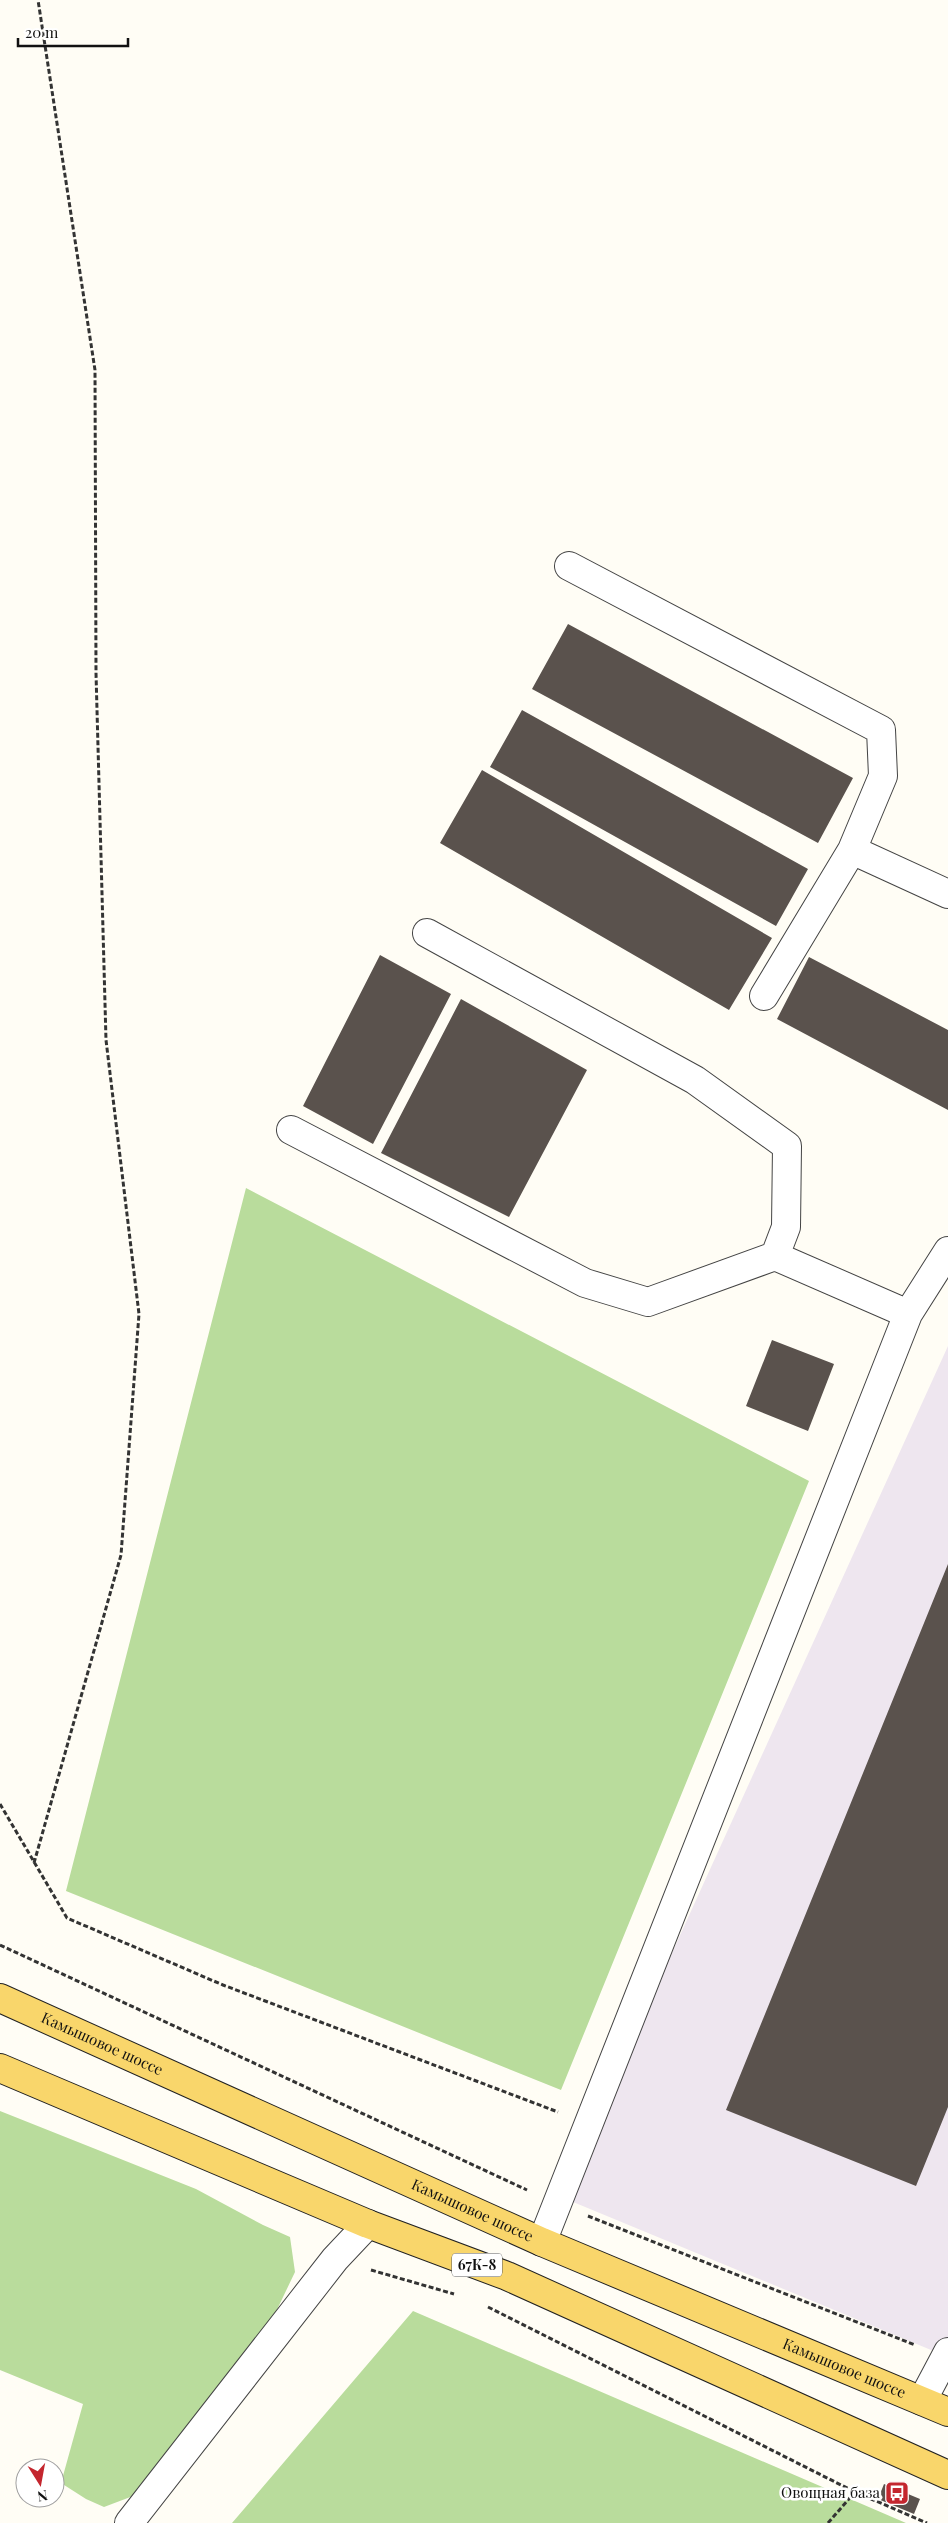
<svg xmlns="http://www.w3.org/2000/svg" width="948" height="2523" font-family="'Playfair Display',serif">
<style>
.industrial{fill:#eee6ef}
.forest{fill:#b9dc9c}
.building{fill:#5a524d}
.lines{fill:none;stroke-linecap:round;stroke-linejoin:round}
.minor-casing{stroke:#444;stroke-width:30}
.major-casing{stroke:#222;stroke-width:30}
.path{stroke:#333;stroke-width:3;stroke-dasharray:5 2.5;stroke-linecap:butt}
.minor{stroke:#fff;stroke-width:28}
.major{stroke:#f9d66b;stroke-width:28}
.labels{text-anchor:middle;stroke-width:5;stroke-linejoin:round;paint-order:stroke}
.shield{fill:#fff;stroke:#585858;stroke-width:1}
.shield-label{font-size:14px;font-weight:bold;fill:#111}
.street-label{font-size:15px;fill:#111;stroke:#fff}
.poi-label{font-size:15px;fill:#111;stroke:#fff;text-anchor:end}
</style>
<rect width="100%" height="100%" fill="#fffdf5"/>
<path class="industrial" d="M948,1346V2357L561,2197Z"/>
<path class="forest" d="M246,1188L809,1481L561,2090L66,1891Z
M0,2111L196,2189L263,2225L290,2237L295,2272L273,2318L133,2496L104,2507L86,2499L61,2483L83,2404L0,2370Z
M413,2311L906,2523H232Z"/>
<path class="building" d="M568,624L853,778L818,843L532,689Z
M522,710L808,869L776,926L490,767Z
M482,770L772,938L729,1010L440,843Z
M380,955L451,994L373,1144L303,1106Z
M809,957L948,1030V1110L777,1019Z
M461,999L587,1070L509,1217L381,1153Z
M772,1340L834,1364L808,1431L746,1406Z
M948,1564V2107L916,2186L726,2110Z
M884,2484L920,2499L914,2514L878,2499Z"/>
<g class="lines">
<g class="minor-casing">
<path id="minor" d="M569,566L881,730L883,776L852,850L764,996
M852,850L948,894
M427,933L695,1080L787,1146L786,1227L775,1256L908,1314
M291,1130L585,1283L648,1302L775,1256
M542,2242L908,1314L948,1251
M922,2401L948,2352
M129,2523L335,2259L368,2224"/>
</g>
<g class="major-casing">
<g id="major">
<path id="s1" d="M0,1998L542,2242L948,2412"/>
<path d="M0,2068L368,2224L507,2276L948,2475"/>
</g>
</g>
<path class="path" d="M0,1804L67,1918L223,1985L558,2112
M34,1863L121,1555L139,1314L106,1040L96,673L95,370L38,0
M0,1945L527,2190
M588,2216L915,2345
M371,2270L454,2294
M488,2307L855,2492L927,2523
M828,2523L855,2492"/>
<use href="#minor" class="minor"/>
<use href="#major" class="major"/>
</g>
<defs>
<g id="bus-square" transform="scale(1.25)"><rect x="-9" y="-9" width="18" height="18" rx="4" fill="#c4262e" stroke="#fff"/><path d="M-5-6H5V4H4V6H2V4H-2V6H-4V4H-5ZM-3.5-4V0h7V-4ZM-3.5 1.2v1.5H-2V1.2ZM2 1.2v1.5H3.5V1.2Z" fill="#fff"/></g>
</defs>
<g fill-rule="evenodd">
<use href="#bus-square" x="897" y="2493"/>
</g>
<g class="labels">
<rect class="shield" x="452" y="2253.5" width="50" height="23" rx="4"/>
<g class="shield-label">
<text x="477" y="2270">67К-8</text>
</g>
<g class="street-label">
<text dy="5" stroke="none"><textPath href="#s1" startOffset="112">Камышовое шоссе</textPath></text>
<text dy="5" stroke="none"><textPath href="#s1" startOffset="518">Камышовое шоссе</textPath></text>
<text dy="5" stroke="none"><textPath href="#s1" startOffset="922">Камышовое шоссе</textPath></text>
</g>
<g class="poi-label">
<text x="880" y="2498">Овощная база</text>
</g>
</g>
<g transform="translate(40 2483) rotate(169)"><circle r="24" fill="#ffffff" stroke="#a0a0a0"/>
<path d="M0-4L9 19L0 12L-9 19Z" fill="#c4262e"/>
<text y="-8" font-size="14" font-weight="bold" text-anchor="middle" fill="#111111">N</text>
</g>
<path d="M18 38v8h110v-8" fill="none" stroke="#111111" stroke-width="2.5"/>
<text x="25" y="38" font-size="15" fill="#111111" stroke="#ffffff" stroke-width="4" paint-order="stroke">20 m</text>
</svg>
